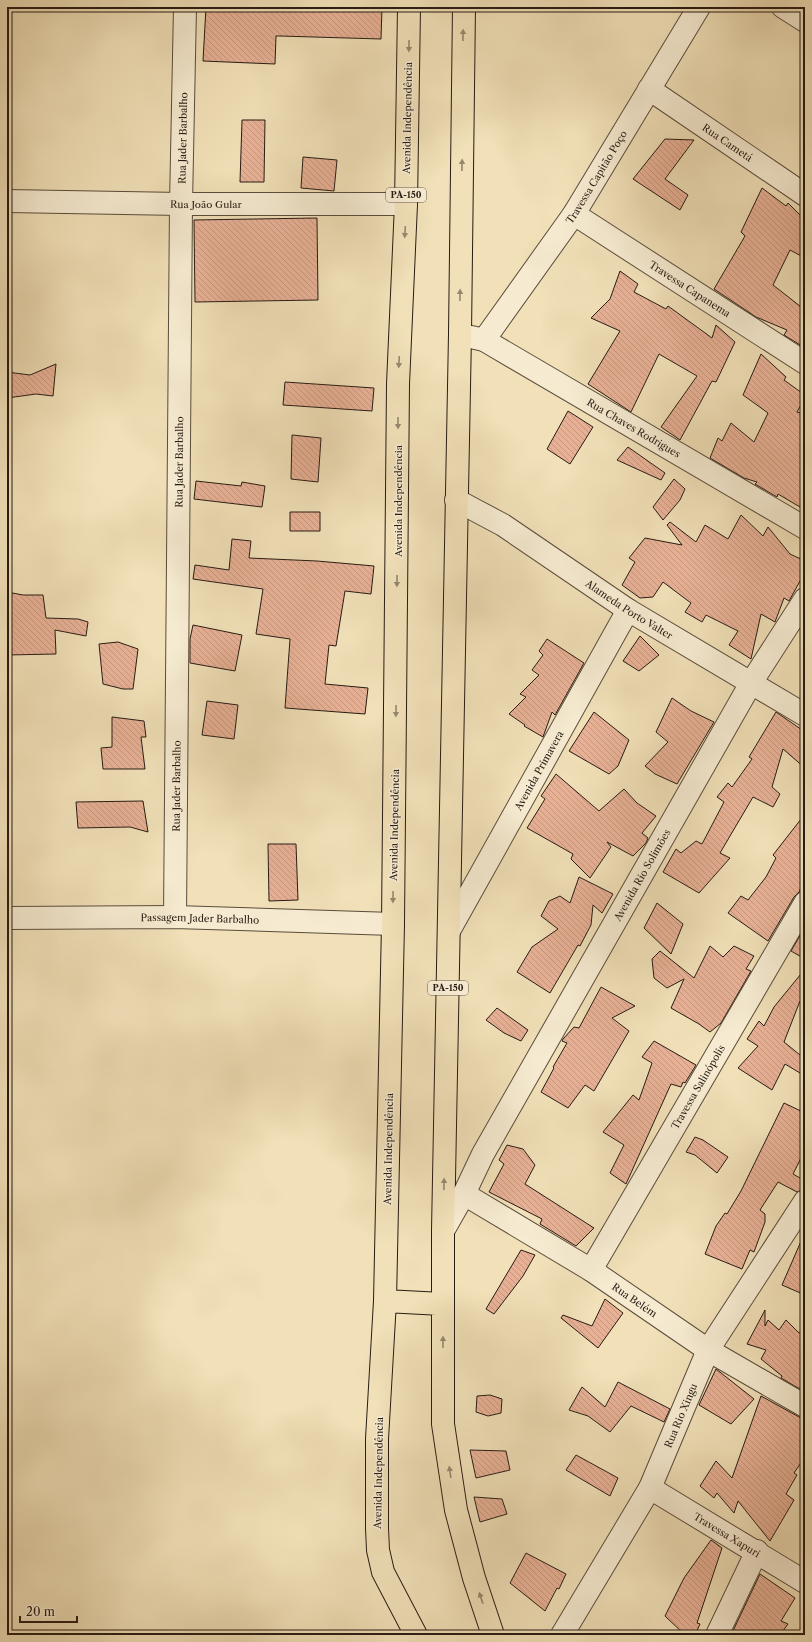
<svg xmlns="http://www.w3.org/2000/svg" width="812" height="1642" font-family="'Libre Caslon Text',serif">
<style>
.building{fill:url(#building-back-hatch);stroke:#271b13}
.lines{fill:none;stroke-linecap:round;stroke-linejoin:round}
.minor-casing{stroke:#5a4c3c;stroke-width:24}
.major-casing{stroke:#271b13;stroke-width:24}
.minor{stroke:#f6ebd1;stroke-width:22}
.major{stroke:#f1e0b8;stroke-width:22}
.oneway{fill:#96876e}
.labels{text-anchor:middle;stroke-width:3;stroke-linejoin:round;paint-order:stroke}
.shield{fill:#f6ebd1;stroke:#65594c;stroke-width:1}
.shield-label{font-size:9px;font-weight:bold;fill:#271b13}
.street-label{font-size:10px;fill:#271b13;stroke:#f6ebd1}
</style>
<defs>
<pattern id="building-back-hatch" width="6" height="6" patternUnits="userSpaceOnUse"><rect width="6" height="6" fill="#e8b196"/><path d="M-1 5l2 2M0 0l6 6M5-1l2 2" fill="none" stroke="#c79880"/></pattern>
</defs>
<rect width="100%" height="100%" fill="#f1e0b8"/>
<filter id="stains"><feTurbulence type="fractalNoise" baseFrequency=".005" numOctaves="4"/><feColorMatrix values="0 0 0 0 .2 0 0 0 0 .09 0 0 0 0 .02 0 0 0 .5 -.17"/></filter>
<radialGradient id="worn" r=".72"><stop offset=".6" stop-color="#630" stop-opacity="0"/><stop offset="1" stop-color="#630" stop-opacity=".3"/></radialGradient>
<path class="building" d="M206,7H382L381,39L280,36H276L275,64L203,61Z
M242,120H265L264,182H240Z
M665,139L694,140L665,179L688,195L680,210L633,179Z
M303,157L337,160L334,191L301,188Z
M762,188L786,206L788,203L805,220V258L790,250L773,285L805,310V348L784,335L787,330L756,317L714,289L745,236L741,232Z
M317,218L318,300L195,302L194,220Z
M620,271L638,284L634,292L666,309L668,306L712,338L716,325L735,342L716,382L712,381L680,440L661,427L697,376L659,354L631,412L588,384L620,331L591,318L610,299Z
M761,354L786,377L784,380L802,393L805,398L797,412L805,414V510L778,494L777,497L755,484L757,482L744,478L710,458L718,438L722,441L731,423L754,442L768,413L743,395Z
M56,364L53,396L36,394L7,398V372L30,375Z
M285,382L374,388L372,411L283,405Z
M568,411L593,427L570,464L547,449Z
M292,435L321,438L318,482L291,479Z
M628,447L665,473L661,480L617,460Z
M674,479L685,489L680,500L663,520L653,507Z
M196,481L241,486L242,482L265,486L262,507L194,499Z
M290,512H320V531H290Z
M741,515L763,536L768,527L790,554L805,561V572L789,601L784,598L775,622L761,614L751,659L729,645L738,631L706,615L702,622L685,612L691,603L663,582L653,597L640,598L622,585L635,562L629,558L645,538L682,545L667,525L670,522L696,542L705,525L728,539Z
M232,539L251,541L249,558L317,561L374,566L371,594L345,591L336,646L329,645L325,684L368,688L365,714L285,708L290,639L256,634L263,589L193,579L195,565L229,570Z
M7,592L23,595H43L46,618L78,619L88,622L86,636L55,630L56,654L7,655Z
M193,625L242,635L235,671L190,663V639Z
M640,636L659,655L639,671L623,661Z
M547,639L584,663L555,715L552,712L543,737L524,726L525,725L509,714L526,697L520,694L539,675L532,670L543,655L539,651Z
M118,642L138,649L133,689H123L103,684L99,644Z
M672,698L691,711L714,722L677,784L655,774L645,766L668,742L656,732Z
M207,701L238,705L234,739L202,735Z
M594,712L629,740L618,766L609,774L569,751Z
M776,712L805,732V768L783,749L772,787L780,794L773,807L753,797L720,853L730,858L699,893L663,872L676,849L681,853L696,841L702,844L724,802L717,797L728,783L732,787L752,759L749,757Z
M112,717L144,721L146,737H141L145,769H103L101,748L112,747Z
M556,774L599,811L624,789L637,803L656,816L642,833L648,838L646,843L633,856L607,842L611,847L590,878L571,859L573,854L527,828L545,799L541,796Z
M143,801L148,832L130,827L78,828L76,802Z
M805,814V879L799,892L794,897L768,941L728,913L741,896L748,900L766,877L776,858L773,855Z
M268,844H296L298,900L269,901Z
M579,877L613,894L602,913L593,905L591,925L580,946L578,945L550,993L517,972L532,947L558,929L541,916L549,901L560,896L570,903Z
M657,903L683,924L671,954L644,928Z
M801,934L805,937V959L791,951Z
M710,946L723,957L734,946L754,956L746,969L751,971L721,1023L710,1032L699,1024L671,1008L684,979L667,988L654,978L652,959L660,951L694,978Z
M805,969V1004L800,1001L784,1042L805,1059V1076L785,1064L772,1090L738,1068L758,1046L747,1039L759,1021L764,1026L774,1007Z
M601,987L635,1006L612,1018L629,1031L594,1091L585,1085L568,1108L541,1092L554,1068L553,1067L567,1043L562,1041L563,1039L574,1027L579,1028Z
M497,1008L528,1030L521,1041L504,1033L486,1020Z
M654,1041L696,1065L685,1083L683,1082L681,1087L671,1084L626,1184L610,1173L624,1145L603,1132L633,1095L639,1100L652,1063L642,1057Z
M784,1103L805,1113V1150L793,1174L805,1181V1189L797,1192L778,1182L760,1210L765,1214V1222L754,1252L750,1250L742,1269L705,1254L716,1226L725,1213L727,1214L741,1191Z
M695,1137L703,1140L728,1157L717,1173L695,1155L686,1152Z
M507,1145L523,1149L535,1165L525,1184L594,1228L576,1246L540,1224L542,1219L489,1192L504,1164L499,1160Z
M805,1232V1295L782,1285Z
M521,1250L535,1255L523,1276L494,1314L486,1309Z
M605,1299L623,1313L598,1348L561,1318L563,1315L592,1326Z
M765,1310V1326L768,1320L779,1330L786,1320L798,1332L805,1336V1392L781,1378L782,1376L761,1359L766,1350L747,1344Z
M716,1369L754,1399L731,1424L699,1405Z
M618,1382L670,1409L664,1422L631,1406L610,1432L588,1416L569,1410L582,1387L605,1407Z
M490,1395L502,1399L501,1413L488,1416L476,1412L477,1396Z
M761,1396L799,1417L805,1418V1457L794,1473L797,1475L786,1494L794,1500L770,1541L738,1501L734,1513L717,1493L714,1498L700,1486L716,1461L732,1478Z
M470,1450L506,1451L510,1470L476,1478Z
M576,1455L618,1478L610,1496L566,1470Z
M474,1497L502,1499L507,1514L480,1522Z
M711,1540L722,1548L697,1623L700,1624L695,1635H685L665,1616L684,1578Z
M526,1553L566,1574L559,1589L557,1588L545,1611L510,1583Z
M760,1574L795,1598L781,1621L788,1624L780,1635H731Z"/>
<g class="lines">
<g class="minor-casing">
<g id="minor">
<path d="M783,7L805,21"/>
<path id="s1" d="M649,89L805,195"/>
<path id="s2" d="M7,201L181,204H406"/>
<path id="s3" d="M574,214L805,363"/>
<path id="s4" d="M471,337L484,340L805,528"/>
<path id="s5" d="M484,340L574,214L699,7"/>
<path id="s6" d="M456,500L503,525L628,610L805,715"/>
<path id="s7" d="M175,917L181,204L185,7"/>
<path id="s8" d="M7,918L175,917L393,924"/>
<path id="s9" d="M449,931L628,610"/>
<path id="s10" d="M464,1194L591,1270L708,1350L805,1406"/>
<path id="s11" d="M443,1231L464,1194L483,1154L751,683L805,599"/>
<path id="s12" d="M591,1270L805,903"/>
<path id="s13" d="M650,1488L805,1582"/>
<path id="s14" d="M562,1635L650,1488L708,1350L805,1201"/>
<path d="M717,1635L757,1551"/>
</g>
</g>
<g class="major-casing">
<path id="major" d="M409,7L406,204L398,384L393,924L385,1301L377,1439V1528L378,1550L383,1572L416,1635
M464,7L460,334L443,1231V1424L456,1510L474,1578L493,1635
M385,1301L442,1304"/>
</g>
<use href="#minor" class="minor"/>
<use href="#major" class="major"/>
</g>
<defs><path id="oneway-solid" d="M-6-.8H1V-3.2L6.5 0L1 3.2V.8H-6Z"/></defs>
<g class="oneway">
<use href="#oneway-solid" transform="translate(463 35) rotate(-89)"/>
<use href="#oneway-solid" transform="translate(409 46) rotate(91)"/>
<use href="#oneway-solid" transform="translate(462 165) rotate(-89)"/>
<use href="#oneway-solid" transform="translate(405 232) rotate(93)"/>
<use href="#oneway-solid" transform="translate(460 295) rotate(-89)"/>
<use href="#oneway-solid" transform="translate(399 362) rotate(93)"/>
<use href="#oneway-solid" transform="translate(398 423) rotate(90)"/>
<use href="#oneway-solid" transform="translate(397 581) rotate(91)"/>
<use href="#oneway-solid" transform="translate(396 711) rotate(91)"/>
<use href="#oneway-solid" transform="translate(393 897) rotate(91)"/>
<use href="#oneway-solid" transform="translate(444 1184) rotate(-89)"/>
<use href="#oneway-solid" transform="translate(443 1342) rotate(-90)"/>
<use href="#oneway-solid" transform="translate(450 1472) rotate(-98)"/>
<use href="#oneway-solid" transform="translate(481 1598) rotate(-108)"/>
</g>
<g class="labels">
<g class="shield">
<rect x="386" y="188" width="40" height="14" rx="3"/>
<rect x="428" y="981" width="40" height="14" rx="3"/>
</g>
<g class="shield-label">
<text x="406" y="198">PA-150</text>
<text x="448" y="991">PA-150</text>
</g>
<g class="street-label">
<text transform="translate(407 118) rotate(-89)" y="4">Avenida Independência</text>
<text dy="4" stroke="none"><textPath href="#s7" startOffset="779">Rua Jader Barbalho</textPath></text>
<text dy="4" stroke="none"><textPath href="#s1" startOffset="95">Rua Cametá</textPath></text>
<text dy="4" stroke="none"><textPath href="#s5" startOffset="198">Travessa Capitão Poço</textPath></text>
<text dy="4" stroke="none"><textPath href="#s2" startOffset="199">Rua João Gular</textPath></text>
<text dy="4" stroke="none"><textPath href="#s3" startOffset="138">Travessa Capanema</textPath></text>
<text dy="4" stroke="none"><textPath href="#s4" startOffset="187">Rua Chaves Rodrigues</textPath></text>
<text dy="4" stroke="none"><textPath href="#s7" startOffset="455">Rua Jader Barbalho</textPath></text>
<text transform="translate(398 501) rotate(-90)" y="4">Avenida Independência</text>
<text dy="4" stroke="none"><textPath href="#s6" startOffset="205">Alameda Porto Valter</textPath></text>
<text dy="4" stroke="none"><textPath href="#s9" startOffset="184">Avenida Primavera</textPath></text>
<text dy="4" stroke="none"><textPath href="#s7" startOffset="131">Rua Jader Barbalho</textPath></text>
<text transform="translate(394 825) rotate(-89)" y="4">Avenida Independência</text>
<text dy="4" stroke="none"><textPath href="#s11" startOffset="408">Avenida Rio Solimões</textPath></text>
<text dy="4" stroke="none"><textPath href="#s8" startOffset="193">Passagem Jader Barbalho</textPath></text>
<text dy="4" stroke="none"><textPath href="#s12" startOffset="212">Travessa Salinópolis</textPath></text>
<text transform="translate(388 1149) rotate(-89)" y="4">Avenida Independência</text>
<text dy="4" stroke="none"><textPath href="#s10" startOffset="201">Rua Belém</textPath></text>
<text dy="4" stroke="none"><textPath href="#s14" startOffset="250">Rua Rio Xingu</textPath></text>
<text transform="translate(378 1473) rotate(-89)" y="4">Avenida Independência</text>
<text dy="4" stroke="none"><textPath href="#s13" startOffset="90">Travessa Xapuri</textPath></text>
</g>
</g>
<rect width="812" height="1642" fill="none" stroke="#f1e0b8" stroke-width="24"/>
<rect x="8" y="8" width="796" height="1626" fill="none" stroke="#271b13" stroke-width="2"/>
<rect x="12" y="12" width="788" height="1618" fill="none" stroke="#271b13"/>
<path d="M20 1616v6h57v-6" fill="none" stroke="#271b13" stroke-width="2"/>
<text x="26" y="1616" font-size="12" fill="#271b13" stroke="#f6ebd1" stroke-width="3" paint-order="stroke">20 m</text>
<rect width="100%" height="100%" filter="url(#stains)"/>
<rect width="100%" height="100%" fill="url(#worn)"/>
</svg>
